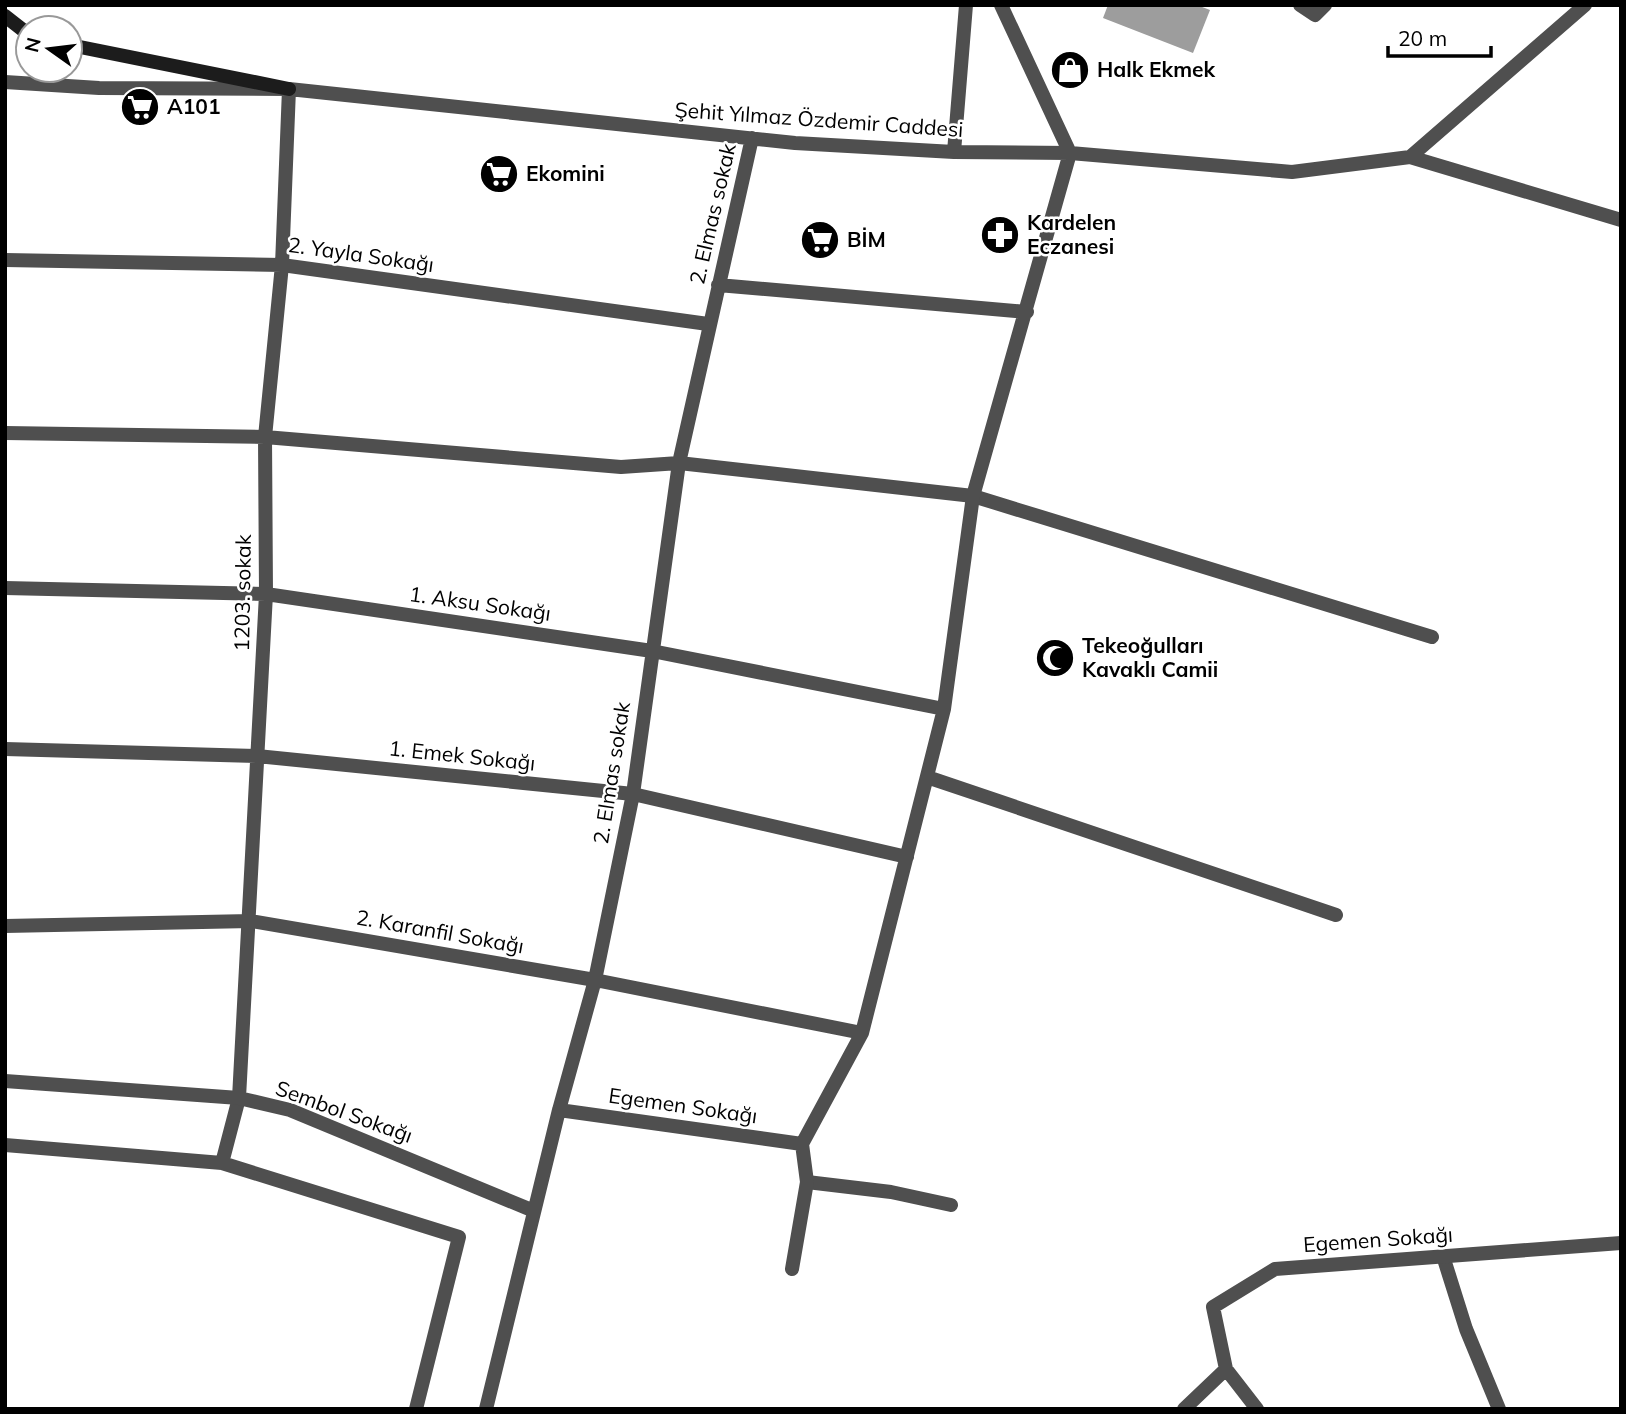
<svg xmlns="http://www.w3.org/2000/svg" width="1626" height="1414" font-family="Mulish,sans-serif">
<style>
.water{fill:#9d9d9d}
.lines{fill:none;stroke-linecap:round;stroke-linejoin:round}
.lane{stroke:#4f4f4f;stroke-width:14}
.street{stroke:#4f4f4f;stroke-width:14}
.secondary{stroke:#1c1c1c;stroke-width:14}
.labels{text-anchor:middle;stroke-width:5;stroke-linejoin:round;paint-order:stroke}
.poi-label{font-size:21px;font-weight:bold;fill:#000;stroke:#fff;text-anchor:start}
.street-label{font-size:21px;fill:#000;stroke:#fff}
</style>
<rect width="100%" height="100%" fill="#fff"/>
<path class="water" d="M1108,5H1197L1210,10L1193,53L1103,18Z"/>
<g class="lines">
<path class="lane" d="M1300,5L1315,15L1325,5
M973,496L1432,637
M5,1145L222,1163L459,1237L416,1409
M222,1163L239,1098
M807,1182L891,1192L951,1205
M1443,1256L1466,1329L1499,1409"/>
<path class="street" d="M5,82L99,88L289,89L795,143L954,152L1070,153L1292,172L1410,157L1621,220
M954,152L966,5
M1410,157L1585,5
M5,260L282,265L708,324
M718,285L1027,312
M5,433L265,437L621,467L679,463L973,496
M5,588L266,594L652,651L944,709
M5,749L257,756L633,794L907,857
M927,777L1336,915
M5,926L251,921L595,980L862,1033
M5,1081L239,1098L290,1110L534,1211
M239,1098L266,594L265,437L282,265L289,89
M559,1110L802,1144
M792,1269L807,1182L802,1144L862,1033L944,709L973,496L1070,153L1001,5
M1226,1369L1213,1307L1275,1269L1621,1243
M486,1409L559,1110L595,980L633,794L679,463L752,138
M1184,1409L1226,1369L1257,1409"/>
<path class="secondary" d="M5,16L28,34
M70,45L289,89"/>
</g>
<defs>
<g id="shop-disc" transform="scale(2.0125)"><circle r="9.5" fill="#000" stroke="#fff"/><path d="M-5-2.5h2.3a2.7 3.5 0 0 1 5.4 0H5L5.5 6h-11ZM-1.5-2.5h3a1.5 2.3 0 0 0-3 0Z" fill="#fff"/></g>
<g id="supermarket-disc" transform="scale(2.0125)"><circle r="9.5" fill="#000" stroke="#fff"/><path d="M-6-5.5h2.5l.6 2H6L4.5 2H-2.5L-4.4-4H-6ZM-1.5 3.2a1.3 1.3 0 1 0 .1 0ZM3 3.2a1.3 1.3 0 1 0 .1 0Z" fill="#fff"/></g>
<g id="pharmacy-disc" transform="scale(2.0125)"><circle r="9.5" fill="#000" stroke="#fff"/><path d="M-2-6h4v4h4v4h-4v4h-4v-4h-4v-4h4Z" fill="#fff"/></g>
<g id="mosque-disc" transform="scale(2.0125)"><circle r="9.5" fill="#000" stroke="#fff"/><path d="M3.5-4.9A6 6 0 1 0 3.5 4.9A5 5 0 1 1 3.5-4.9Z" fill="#fff"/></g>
</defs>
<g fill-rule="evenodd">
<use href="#shop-disc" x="1070" y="70"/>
<use href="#supermarket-disc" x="140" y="107"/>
<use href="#supermarket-disc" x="499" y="174"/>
<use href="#pharmacy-disc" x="1000" y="235"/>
<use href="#supermarket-disc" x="820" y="240"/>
<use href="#mosque-disc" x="1055" y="658"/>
</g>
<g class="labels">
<g class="poi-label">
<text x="1097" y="77">Halk Ekmek</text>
<text x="167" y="114">A101</text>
<text x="526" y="181">Ekomini</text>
<text x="1027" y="230">Kardelen<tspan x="1027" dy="24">Eczanesi</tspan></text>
<text x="847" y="247">BİM</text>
<text x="1082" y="653">Tekeoğulları<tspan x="1082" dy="24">Kavaklı Camii</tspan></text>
</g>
<g class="street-label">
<text transform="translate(819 120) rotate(4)" y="7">Şehit Yılmaz Özdemir Caddesi</text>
<text transform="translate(713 214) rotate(-77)" y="7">2. Elmas sokak</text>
<text transform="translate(361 255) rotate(8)" y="7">2. Yayla Sokağı</text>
<text transform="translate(243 593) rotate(-89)" y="7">1203. sokak</text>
<text transform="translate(480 604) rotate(8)" y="7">1. Aksu Sokağı</text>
<text transform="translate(462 756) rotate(6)" y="7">1. Emek Sokağı</text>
<text transform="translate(612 773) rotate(-81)" y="7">2. Elmas sokak</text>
<text transform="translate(440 932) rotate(10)" y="7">2. Karanfil Sokağı</text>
<text transform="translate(683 1106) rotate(8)" y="7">Egemen Sokağı</text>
<text transform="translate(344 1112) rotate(20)" y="7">Sembol Sokağı</text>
<text transform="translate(1378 1240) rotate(-4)" y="7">Egemen Sokağı</text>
</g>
</g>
<rect width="1626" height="1414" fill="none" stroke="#000000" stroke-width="14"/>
<g transform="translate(49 49) rotate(284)"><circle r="33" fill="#ffffff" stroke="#999999" stroke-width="2"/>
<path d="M0-5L12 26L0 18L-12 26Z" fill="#000000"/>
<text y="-10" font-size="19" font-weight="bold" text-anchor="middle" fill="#000000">N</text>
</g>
<path d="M1388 46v10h103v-10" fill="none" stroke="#000000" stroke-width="3.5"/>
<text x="1398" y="46" font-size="21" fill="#000000" stroke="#ffffff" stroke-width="5" paint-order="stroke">20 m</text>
</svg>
